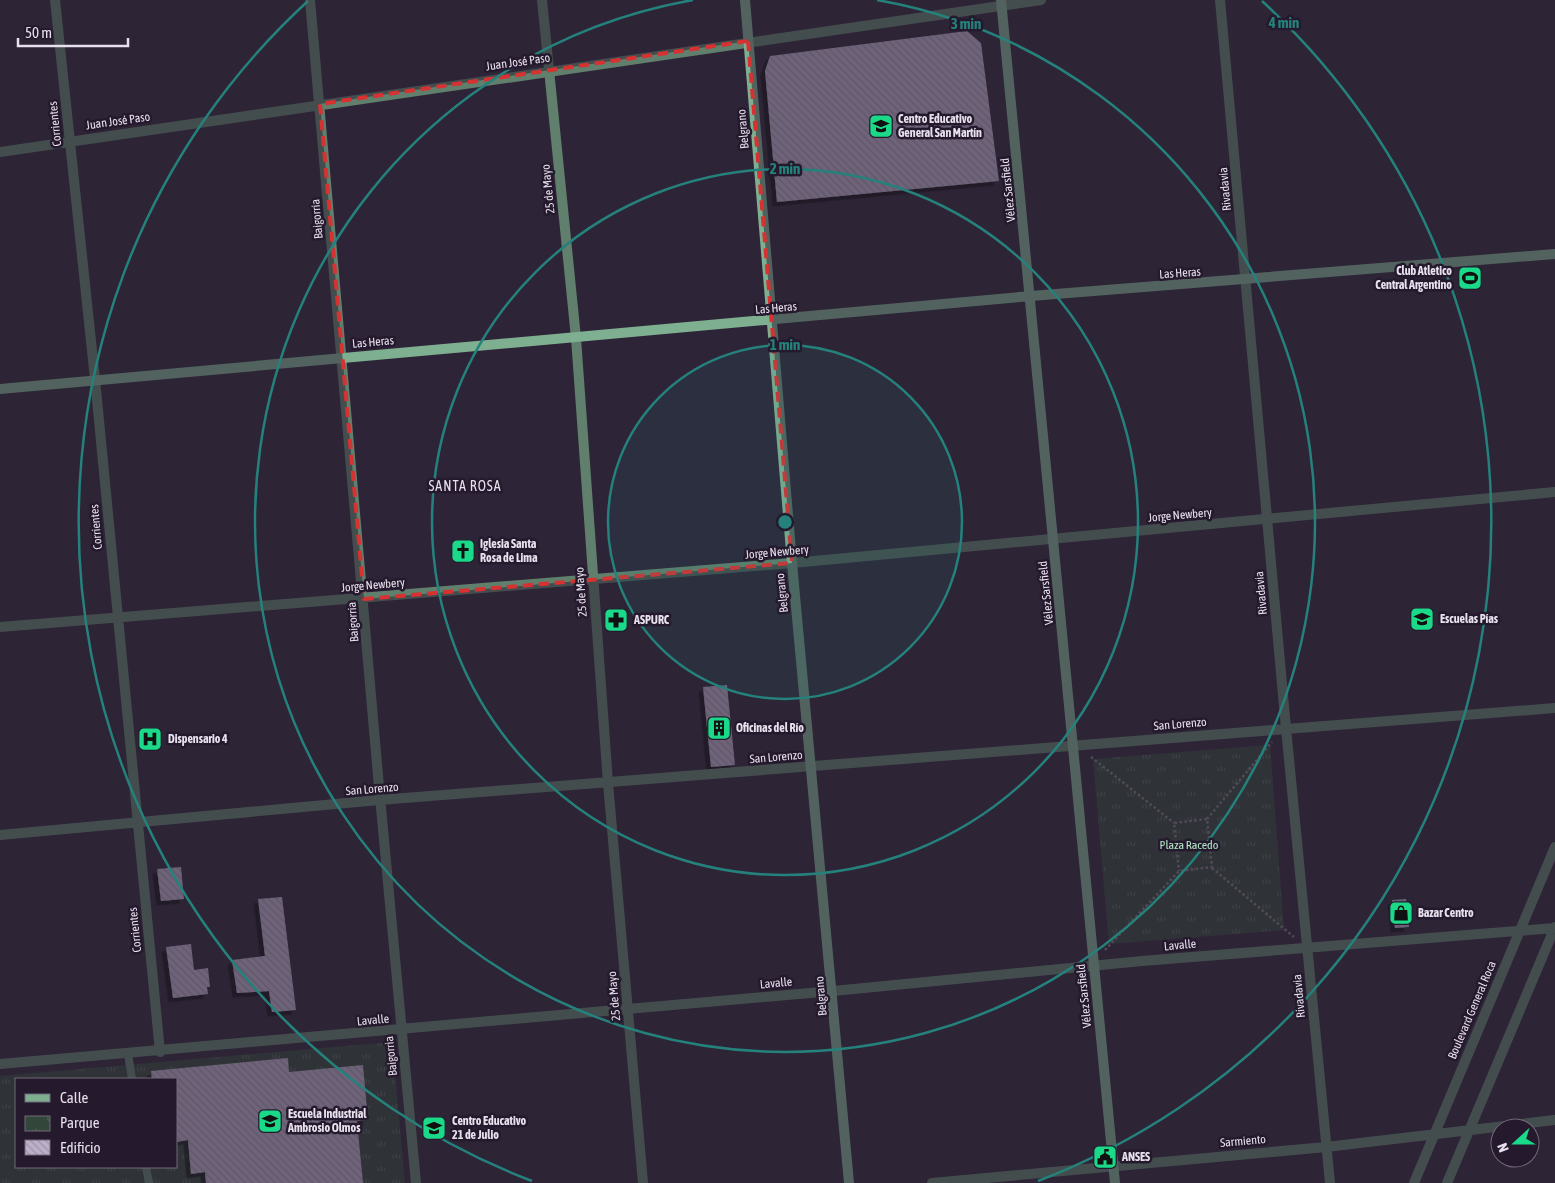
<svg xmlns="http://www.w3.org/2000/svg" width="1555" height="1183" font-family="'Asap Condensed',sans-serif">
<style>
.park{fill:url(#park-tufts);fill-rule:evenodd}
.building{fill:url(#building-back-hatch);filter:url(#shadow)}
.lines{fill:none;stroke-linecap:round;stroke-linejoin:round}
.path{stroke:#7e7585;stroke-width:2.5;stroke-dasharray:2.5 2.5;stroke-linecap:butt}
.service{stroke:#607f6c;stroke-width:8}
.minor{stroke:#607f6c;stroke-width:10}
.secondary{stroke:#7eaf91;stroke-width:10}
.marked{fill:none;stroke:#d73132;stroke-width:4;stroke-dasharray:10 6;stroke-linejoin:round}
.ring{fill:none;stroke:#25817b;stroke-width:2.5}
.labels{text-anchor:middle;stroke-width:5;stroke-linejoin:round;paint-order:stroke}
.street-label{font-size:12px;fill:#e7e0ed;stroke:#251a2d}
.poi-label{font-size:12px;font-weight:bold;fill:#e7e0ed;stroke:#251a2d;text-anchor:start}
.park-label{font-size:12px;fill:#b3e8c7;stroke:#251a2d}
.neighbourhood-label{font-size:14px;letter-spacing:1px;fill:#e7e0ed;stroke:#251a2d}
.centre{fill:#25817b;stroke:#251a2d;stroke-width:2.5}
.ring-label{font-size:15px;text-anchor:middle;font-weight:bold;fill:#25817b;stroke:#251a2d;stroke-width:5;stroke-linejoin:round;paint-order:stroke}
</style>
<defs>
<pattern id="park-tufts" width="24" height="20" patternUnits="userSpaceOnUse" patternTransform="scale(1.25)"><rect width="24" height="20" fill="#324639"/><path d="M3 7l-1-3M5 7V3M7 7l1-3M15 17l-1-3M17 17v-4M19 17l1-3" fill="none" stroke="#506056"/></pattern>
<pattern id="building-back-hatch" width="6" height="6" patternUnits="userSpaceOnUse" patternTransform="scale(1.25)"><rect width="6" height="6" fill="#bcafc8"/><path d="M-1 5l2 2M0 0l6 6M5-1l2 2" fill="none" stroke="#9e94a8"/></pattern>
<filter id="shadow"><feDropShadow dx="-4.5" dy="4.5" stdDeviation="0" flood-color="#0009"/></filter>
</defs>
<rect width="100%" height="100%" fill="#2e2437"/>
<path class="park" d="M1270,745L1284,930L1109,944L1093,759Z
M392,1042L405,1183H0V1076ZM16,1079H176V1167H16Z"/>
<path class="building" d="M967,31L981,43L999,181L777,202L765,71L770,56Z
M727,685L735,765L711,767L703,687Z
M181,867L184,899L161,901L157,869Z
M282,897L296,1010L272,1012L269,991L237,993L232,960L265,956L258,899Z
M1406,899L1409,927L1395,928L1392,900Z
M191,944L194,970L208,968L210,987H207L208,994L173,998L166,947Z
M288,1058L289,1072L363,1065L368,1120L357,1121L363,1183H206L205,1172L191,1174L188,1140L176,1142V1079H152L151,1071Z"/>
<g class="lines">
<path class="path" d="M1091,757L1174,823
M1207,819L1272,742
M1212,868L1294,937
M1105,950L1179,871L1212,867L1207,819L1174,823L1179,871"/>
<path class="service" d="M128,1054L132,1079
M146,1167L149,1183"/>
<path class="minor" d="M55,0L95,379L160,1052
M310,0C346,394 377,789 416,1183
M542,0L576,338L608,783L643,1183
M1220,0L1286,728L1330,1183
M0,152L1041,0
M0,627L792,563L1555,492
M0,835L379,800L1555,708
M0,1064L833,991L1142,961L1555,928
M932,1183L1326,1147L1555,1120
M1414,1183L1555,847
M1447,1183L1555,927"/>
<path class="secondary" d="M745,0L792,563L849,1183
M1001,0L1115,1183
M0,389L1031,296L1555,254"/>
</g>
<path d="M0 0H1555V1183H0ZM748,41L792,563L364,599L320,104Z" fill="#2e2437" fill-opacity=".55" fill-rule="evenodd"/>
<path class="marked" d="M748,41L792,563L364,599L320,104Z"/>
<circle cx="785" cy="522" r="177" fill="#25817b" fill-opacity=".12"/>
<g class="ring">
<circle cx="785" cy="522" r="177"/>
<circle cx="785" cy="522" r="353"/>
<path d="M877 0A530 530 0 1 1 693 0"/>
<path d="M532 1181A706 706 0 0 1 308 1M1262 1A706 706 0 0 1 1038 1181"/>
</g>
<defs>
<g id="school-square" transform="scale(1.25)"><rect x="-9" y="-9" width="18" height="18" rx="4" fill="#1ad988" stroke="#251a2d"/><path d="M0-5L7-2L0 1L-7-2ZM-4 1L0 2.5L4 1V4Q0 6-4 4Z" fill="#111"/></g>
<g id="stadium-square" transform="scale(1.25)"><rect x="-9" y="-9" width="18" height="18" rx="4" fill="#1ad988" stroke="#251a2d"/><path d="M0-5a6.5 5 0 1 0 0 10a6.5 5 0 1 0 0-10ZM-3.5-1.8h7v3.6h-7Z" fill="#111"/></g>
<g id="church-square" transform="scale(1.25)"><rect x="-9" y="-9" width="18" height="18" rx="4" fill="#1ad988" stroke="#251a2d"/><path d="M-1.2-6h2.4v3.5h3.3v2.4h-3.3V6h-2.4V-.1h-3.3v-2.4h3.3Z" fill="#111"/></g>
<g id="pharmacy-square" transform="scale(1.25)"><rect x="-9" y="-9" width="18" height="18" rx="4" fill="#1ad988" stroke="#251a2d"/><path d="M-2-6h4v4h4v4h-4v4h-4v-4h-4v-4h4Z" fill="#111"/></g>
<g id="building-square" transform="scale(1.25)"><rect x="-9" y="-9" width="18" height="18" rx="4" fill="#1ad988" stroke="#251a2d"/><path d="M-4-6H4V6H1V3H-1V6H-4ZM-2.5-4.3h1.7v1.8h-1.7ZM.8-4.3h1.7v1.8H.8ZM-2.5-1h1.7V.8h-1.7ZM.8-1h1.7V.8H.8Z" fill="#111"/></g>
<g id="hospital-square" transform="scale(1.25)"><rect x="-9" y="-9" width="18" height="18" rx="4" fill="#1ad988" stroke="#251a2d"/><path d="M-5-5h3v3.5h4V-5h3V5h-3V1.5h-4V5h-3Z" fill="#111"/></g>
<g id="shop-square" transform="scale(1.25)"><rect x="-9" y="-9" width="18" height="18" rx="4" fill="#1ad988" stroke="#251a2d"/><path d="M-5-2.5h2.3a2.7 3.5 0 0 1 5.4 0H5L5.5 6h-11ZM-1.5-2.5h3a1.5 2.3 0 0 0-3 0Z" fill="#111"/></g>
<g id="civic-square" transform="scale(1.25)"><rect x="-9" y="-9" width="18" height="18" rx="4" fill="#1ad988" stroke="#251a2d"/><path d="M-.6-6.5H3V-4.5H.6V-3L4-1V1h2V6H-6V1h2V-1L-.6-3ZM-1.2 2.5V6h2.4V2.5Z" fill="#111"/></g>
</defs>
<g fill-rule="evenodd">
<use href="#school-square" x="881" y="126"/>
<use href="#stadium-square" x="1470" y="278"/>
<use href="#church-square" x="463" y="551"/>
<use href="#school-square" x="1422" y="619"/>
<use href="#pharmacy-square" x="616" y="620"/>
<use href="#building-square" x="719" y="728"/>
<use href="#hospital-square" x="150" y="739"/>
<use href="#shop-square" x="1401" y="913"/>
<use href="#school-square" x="270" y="1121"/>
<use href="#school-square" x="434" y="1128"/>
<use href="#civic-square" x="1105" y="1157"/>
</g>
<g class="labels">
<g class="street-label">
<text transform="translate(518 62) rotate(-8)" y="4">Juan José Paso</text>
<text transform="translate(118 121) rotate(-8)" y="4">Juan José Paso</text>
<text transform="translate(55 124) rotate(-96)" y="4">Corrientes</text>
<text transform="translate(743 129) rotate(-95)" y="4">Belgrano</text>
<text transform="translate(548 189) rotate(-96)" y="4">25 de Mayo</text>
<text transform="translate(1225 189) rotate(-95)" y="4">Rivadavia</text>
<text transform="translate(1008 190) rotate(-96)" y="4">Vélez Sarsfield</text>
<text transform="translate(317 219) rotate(-95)" y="4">Baigorria</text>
<text transform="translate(1180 273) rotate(-4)" y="4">Las Heras</text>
<text transform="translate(776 308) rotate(-5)" y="4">Las Heras</text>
<text transform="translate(373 342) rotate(-5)" y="4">Las Heras</text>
<text transform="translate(1180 515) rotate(-5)" y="4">Jorge Newbery</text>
<text transform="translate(96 527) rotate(-95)" y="4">Corrientes</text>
<text transform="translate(777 552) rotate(-5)" y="4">Jorge Newbery</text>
<text transform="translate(373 585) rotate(-5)" y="4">Jorge Newbery</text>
<text transform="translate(581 592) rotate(-94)" y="4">25 de Mayo</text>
<text transform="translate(782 593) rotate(-96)" y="4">Belgrano</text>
<text transform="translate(1046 593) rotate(-96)" y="4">Vélez Sarsfield</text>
<text transform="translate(1261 593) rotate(-95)" y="4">Rivadavia</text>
<text transform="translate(353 622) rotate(-94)" y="4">Baigorria</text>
<text transform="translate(1180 724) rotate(-5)" y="4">San Lorenzo</text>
<text transform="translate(776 757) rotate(-5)" y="4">San Lorenzo</text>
<text transform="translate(372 789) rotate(-5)" y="4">San Lorenzo</text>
<text transform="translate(135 930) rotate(-96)" y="4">Corrientes</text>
<text transform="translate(1180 945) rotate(-5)" y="4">Lavalle</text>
<text transform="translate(776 983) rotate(-5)" y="4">Lavalle</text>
<text transform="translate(614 996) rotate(-95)" y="4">25 de Mayo</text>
<text transform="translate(821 996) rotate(-95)" y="4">Belgrano</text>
<text transform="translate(1084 996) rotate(-96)" y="4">Vélez Sarsfield</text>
<text transform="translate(1299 996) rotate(-95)" y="4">Rivadavia</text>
<text transform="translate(1472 1010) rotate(-67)" y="4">Boulevard General Roca</text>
<text transform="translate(373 1020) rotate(-5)" y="4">Lavalle</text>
<text transform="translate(391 1056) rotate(-96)" y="4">Baigorria</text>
<text transform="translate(1243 1141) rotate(-5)" y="4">Sarmiento</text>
</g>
<g class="poi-label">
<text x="898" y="123">Centro Educativo<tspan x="898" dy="14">General San Martín</tspan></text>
<text x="1452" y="275" text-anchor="end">Club Atletico<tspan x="1452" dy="14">Central Argentino</tspan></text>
<text x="480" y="548">Iglesia Santa<tspan x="480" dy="14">Rosa de Lima</tspan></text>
<text x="1440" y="623">Escuelas Pías</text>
<text x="634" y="624">ASPURC</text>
<text x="736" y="732">Oficinas del Río</text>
<text x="168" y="743">Dispensario 4</text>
<text x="1418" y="917">Bazar Centro</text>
<text x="288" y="1118">Escuela Industrial<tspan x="288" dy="14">Ambrosio Olmos</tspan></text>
<text x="452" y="1125">Centro Educativo<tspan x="452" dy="14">21 de Julio</tspan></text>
<text x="1122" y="1161">ANSES</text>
</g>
<g class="park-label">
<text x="1189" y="849">Plaza Racedo</text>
</g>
<g class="neighbourhood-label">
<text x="465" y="491">SANTA ROSA</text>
</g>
</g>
<circle cx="785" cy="522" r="8" class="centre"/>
<g class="ring-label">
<text x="1284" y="28">4 min</text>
<text x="966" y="29">3 min</text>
<text x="785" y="174">2 min</text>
<text x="785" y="350">1 min</text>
</g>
<rect x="15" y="1078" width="162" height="90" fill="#251a2d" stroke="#73697a"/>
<rect x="25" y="1094" width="25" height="8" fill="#7eaf91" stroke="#73697a"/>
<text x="60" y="1103" font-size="15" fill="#e7e0ed">Calle</text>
<rect x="25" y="1116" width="25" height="15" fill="url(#park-tufts)" stroke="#73697a"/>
<text x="60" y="1128" font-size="15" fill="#e7e0ed">Parque</text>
<rect x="25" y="1140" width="25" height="15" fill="url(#building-back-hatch)" stroke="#73697a"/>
<text x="60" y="1153" font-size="15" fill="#e7e0ed">Edificio</text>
<g transform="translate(1515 1143) rotate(249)"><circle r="24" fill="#251a2d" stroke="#73697a"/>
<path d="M0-4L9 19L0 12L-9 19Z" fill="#1ad988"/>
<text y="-8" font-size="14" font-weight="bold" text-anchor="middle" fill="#e7e0ed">N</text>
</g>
<path d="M18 38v8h110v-8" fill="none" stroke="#e7e0ed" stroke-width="2.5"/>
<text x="25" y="38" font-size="15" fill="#e7e0ed" stroke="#251a2d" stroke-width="4" paint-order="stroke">50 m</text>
</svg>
